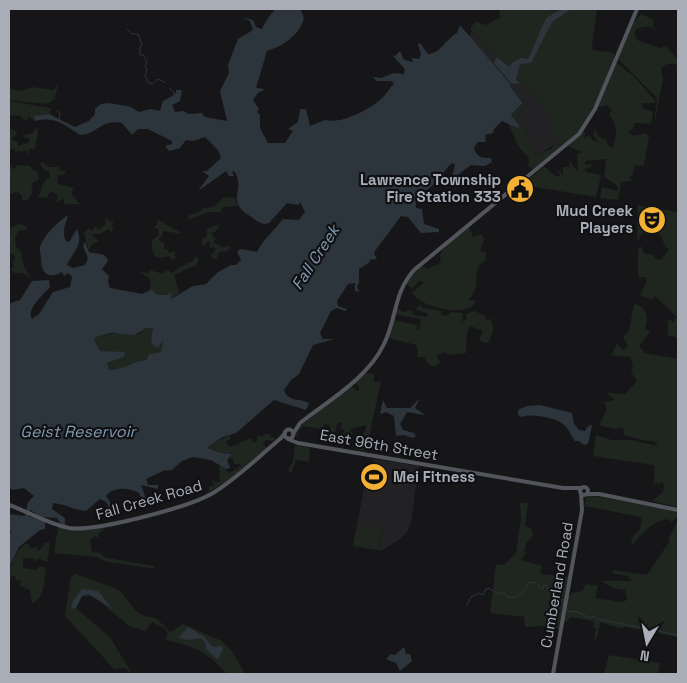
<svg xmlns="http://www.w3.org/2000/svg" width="687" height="683" font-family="'Space Grotesk',sans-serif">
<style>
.built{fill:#222225}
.green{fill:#1e261f}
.water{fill:#2c353c;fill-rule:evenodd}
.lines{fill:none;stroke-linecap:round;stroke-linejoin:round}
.stream{stroke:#2c353c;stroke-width:1}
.major{stroke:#53555c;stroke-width:4}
.labels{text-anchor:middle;stroke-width:4.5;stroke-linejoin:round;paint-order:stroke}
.poi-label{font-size:15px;font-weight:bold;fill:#a8adb8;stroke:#111113;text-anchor:end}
.street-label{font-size:15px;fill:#a8adb8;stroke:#111113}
.water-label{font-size:16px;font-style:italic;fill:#7f9bb3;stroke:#111113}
</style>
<rect width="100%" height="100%" fill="#161618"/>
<path class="built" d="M471,31L539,101L548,114L554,124L549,131L563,148L559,151L555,144L539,154L536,155L531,151L530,138L517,118V114L522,110L524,103L470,38Z
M373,459L419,466L411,522L407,532L400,539L381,551L378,550L382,529L357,524L366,480L370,481Z"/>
<path class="green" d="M494,9H597L592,45L593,50L614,53V59C601,90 590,126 563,148L549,131L554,124L539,101L471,31V27L476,22L486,25L500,18L499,10Z
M641,14L654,20L652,26L658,32L649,26L638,28L634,32L637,40L660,48L666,46L678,60V65C671,63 666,62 661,69L663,79L654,126L657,98L618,59L633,23Z
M616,62L634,77L655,100V103H642V108L653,112L651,124L635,123L632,130L628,131L633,136L645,133L649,136L644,165L634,166L633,174L629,178L634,181L621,182L618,200L600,198L602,187L618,191C618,182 610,182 604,177L606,159L585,161V164L589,165V163L592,166L584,169L586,172L601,175L596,197L523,185L544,166L554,175L561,177L556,168L563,175V167H570L568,160L578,171L577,154L582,152L568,146L583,130L585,132L584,138L590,135L592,140L598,142L593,134L595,130L599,137L606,139L608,146L613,148C617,134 618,126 609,115L612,110L607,105L600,107L598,105Z
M58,84L55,99L47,104L9,100V89L20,91L32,87L53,90Z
M9,101L51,108V109L49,114L34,116L35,121L29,117L26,121L20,116L11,115L9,122Z
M524,103L526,107L518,113L517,118L532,141L530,143L532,146L531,151L536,155L551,149L555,144L559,151L535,170L528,166L529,158L518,146L508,123L518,128L511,115Z
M36,127L38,132L35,149H29L28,157L26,150L21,152L18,150L15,153V148L9,150V135L11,132L9,128L18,133L11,139L18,142V146L30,142L29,139L22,136L33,133Z
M43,162L48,167H56L59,165V170L65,171V174L57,176L58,184L74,188L71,194L80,204H65L63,198L56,203L58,195L50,191L47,198L38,197L44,182L50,177L49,171L44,170L40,164Z
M12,165V169L16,168V165L30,166L32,170L38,172L39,179L31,185L33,191L27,201L22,200V196L18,192L9,194V168Z
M224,197L235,198L238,206L224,207L220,212H209L187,220L189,215L200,212L203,208L214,207Z
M638,205L678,212V338L668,335V319L673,322L677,317L655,296L652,300L640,295L647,281L645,277H639L638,275V250L641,246L645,254H652L656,259L661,260L669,249L665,247L661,235C655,232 649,237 642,232L637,244Z
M105,217L110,222L114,220L111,227L114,228L112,231L114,235L108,229L101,234H91L99,241L91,245L89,251L84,233L89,228L93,231L95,226L98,230L106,224Z
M157,219L183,234L162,231L163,235L158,240L164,243V249L168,250L169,253L175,251V259L172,260L169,256C163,258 159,259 154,255V250L152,252V240L159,235L158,229L154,227L157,225Z
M20,223L27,227V230L18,231L15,239L16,247L21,252L24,266L31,278L22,273H14L11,269L14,266L12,262L15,260L14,255L9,253V229Z
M216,225L219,226L215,232L211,233L216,239L213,242L222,247L231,246L228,251L219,252L216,260L210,256L216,250L214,247L210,248L209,241L203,246L202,244V239L207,237V229Z
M469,227L473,237L482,234L484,240L480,252H486L485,261C472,268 479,277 475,289C474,293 471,296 469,300L476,301C470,319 419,307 412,293L423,283L422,281H419L412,289L406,283L418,267L423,266L427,269L439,264L441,257L439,256L445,246Z
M195,256L199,259L196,265L174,275L179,293L170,299L167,295H157L150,290L151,279L139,272L149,273L150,270L163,274L166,270L173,273L179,267L193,261Z
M634,304C646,305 649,317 645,328L650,332L639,346L645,353L678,359V507L652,501L663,492L664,486L661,481L660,485L657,483L654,484L655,467L653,465L593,456L596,435L612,440H631L658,446L654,441H647L624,435L623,428L614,429L599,425L607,409L604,402L615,400L606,393L625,394L637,381L631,372L633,366L630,357L611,355L617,344L623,350L628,346L623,337L629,331Z
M419,305L423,308L442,311L441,315L446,316L451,312L463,313L462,322L467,318L466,314L475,311L485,316L486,320L492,319L491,323L494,328L489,342L484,343L479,339L483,331L470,326L467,333L466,353L450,355L443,352L437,356L440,363L436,366L429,365L424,357H417L418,349L416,345L389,338L394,320L417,325V330H419L421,319L394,314L395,309H399L403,312L412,310L413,315L428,317L427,313L416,310Z
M146,328H153L158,347L163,340L161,352L149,354L146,360C133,362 123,370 109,370L106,366L107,363L124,357L125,353L100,351L94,340L95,337L115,333L140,334Z
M365,373L374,374V382H379L382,376L366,451L355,449L357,443H364L363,440L366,437H361V435L366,430V425L350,429L353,434L347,436L344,446L336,440L342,444L344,436L343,433L345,430L341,429L342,422L337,424L335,433L329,430L330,426L326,423L321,429L303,426L299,430L297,438L296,430L350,385L357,391L359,390V386L354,383Z
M265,434H271L270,436L276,439L273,441L266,440L263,443L267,449L231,478L203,496L209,491V486L216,485L212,483L214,479L215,482H220L219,464L230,473L241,466L240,464H234V461L230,458L232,453H220L208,448L209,446L229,435L231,439L225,442L230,447L251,438L254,443L257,441L258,435L262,437Z
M295,445L310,448L309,462L296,460L291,474L288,470L293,462L289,460L293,461Z
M587,495L678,511V519L677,517L672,522L667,519C651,522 641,534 632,546L631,539L640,529L642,517L584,506Z
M520,503H528L525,526L531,529L533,535L526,544L524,551L526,553L521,560L542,566L540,572L543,574L569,577L559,629L543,626L527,627L525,626L524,617L490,613L496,564L504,565L516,553L521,518Z
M678,520V637L626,627L619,628L601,622L596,639H594L596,628H593L594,622L592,621L571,617L564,624L567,597L572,593L582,591L586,584L598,586L595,598L622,602L627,600L625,590L613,588L601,581H631L628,576L612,573L613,570L647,575L669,542V538Z
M357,524L382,529L378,550L353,546Z
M58,527L79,530L103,528L104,530L98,534V538L95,536L90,540L92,552L102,553L101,555L107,558L154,566L155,569L104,561L97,557L54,553Z
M50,542L47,562L37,558L36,562L33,558H23V568L36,570L40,566L46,568C44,581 45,598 32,603L30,590L19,585L22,581L15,580L16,576H12L9,580C9,567 15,550 27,543L31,549L36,547L39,551L45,543Z
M75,574L115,588L121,592L136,611L144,616L156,618L170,632L183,624L222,641L232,651L245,674H227C208,652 194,646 166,640L168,634L164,628L152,622L146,631L129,626L93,596H82L76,608L110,637L132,674H130L126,668L114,669L65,616L71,577Z
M609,655L660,663L658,673L604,674Z"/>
<path class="water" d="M276,9H300L304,18C300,35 283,46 267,51L256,88L265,89L258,93L253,100L259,109L257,112L260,115V128L268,143H285L293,131L288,129L298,122L300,109H306L310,126L325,120C342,124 367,111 381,99C387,94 389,88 394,84L392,81H376L373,77L381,78L394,73L404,74L405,69L392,55L395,56L400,51L404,60L413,62L412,58L419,59L421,54L418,45L420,43L428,54C440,54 447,38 457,33L460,25L511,85L510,86L523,103L511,115L519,125L518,128L502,121L494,129L493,133L485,135L486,142H478L474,148C476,157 482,158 491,158L492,162L485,166L471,165L455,177L452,176L455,165L452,163C445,169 441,177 434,184C427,192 414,194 416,208L422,209L424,224L439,229V232L421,233L408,217L401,216L375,251L374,254L377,259L369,260L370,262L359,269V283L357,287L359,292L355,291V283L348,284L337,301L338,306L347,309L345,311L337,308L331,311L320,333L323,339H334L313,345L299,374L291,380L284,390C287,402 300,398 309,403L306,410L274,400L236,433L223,437L209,446L208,448L220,453L232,454L227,460L230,468L226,469L211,460L193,457L182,461L172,470L163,471L146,479L148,485H158V489L141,485L147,501L145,505L139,493C129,488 114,486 106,496L115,509L120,511L119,513L112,512L106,502L100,499L86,511C74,510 65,504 53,503L52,509L65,518V525L60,523L57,518C47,517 39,518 31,510L28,516L45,522V529L40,530L19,547L9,567V536L11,531L9,528V514L25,516L28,502L34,496L24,488L12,490L9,487V307L11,303L20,300L32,281L49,280L50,287C43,295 26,309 32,319L39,314L53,292L70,287L72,277L68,273L64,276L62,272C48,280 41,273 41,258C41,255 39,250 40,247C45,233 58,222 68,215C66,225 61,229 66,241L69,242L77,229C84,246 73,251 67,265L73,268L85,265L88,258L83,246L85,242L89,252C97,255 105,251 108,261L102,269L109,276L108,282L110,288L142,294L152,289L157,295H167L171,292V299L193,286L206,284L218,272L231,265H236L241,260L237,252L240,249L257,252C264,238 273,232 283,219L299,220L305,212L300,202L298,205L287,203L269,223L264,224C259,223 254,219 250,216C224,200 247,190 234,171L232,172L234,176H229L226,171L198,191L209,176L202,171H207L221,158L218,150L205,137L193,141L186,140L180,148L169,151L165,146L172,144V141L148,129H138L132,135L122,123C100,119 97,135 80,135C63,124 55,116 35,121L34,116L49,114L75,127L89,121L95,114V109L101,104L109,103L131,107L139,112L150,109L160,111L163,101L174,95L172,90L176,94V90H182L180,101L172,105L175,112L184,111L188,114L202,113L205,117L227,121L220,91L229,73L228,65L238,39L253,30L250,21L241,17L253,20L256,27L262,29C265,22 271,13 276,9ZM146,328H153L151,343L158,348L163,340L161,352L149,354L146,360C133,361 123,370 109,370L107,363L124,357L125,352L100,351L94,340L96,337C103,336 109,332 116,333C131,335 134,337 146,328Z
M562,9H571L552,22L531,63L520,64L516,80L520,83L512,84L494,63L497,57L509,67L513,62L521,58L528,59L546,18Z
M420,398L415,408L425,415L407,412L400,424L403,430L414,433L416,436L412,438L404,435L396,436L394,416L386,412L380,414L383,400L387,408H410Z
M540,405L572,413L574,424L579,430L585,431L588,426L592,425L588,444L584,445L579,441H575C571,436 569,429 563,424C555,417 530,413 521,417L518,415V410L527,406Z
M82,589L98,591L113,609L88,594L82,596L76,608L71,609L73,601Z
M188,627L203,636L213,647L222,646L223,649L219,658L217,659L206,649V644L201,638L189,640L178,638Z
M404,647L406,654H410L412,661L400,671L396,663L386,659L391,654L395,655Z"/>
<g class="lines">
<path class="stream" d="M127,29L132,34H138L142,46L140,47V55H143L147,62L145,67L147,69L145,77L147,79V82L153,84L158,79L166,83
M170,88L172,91
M57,111L60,113L59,119
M467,605L471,597L479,593L483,595L485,590L489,588L498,594L504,592L507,597C518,600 524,592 529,583L535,582L541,588L543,589L544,585L547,586L548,592L553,593V598H556L557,601L563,599V605
M567,609L568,612L575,611L590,618L594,616L597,619L678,635"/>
<path class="major" d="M284.5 434a4.5 4.5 0 1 1 9 0a4.5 4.5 0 1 1-9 0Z
M293,434L300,423C329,400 368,378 384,344C397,318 393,294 414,270L579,134L595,109L637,9
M288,439L298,443L563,488H582
M580 491a4 4 0 1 1 8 0a4 4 0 1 1-8 0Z
M587,494H599L678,510
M9,505C29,512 48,524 69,528C95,532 190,507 213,493C237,478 259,457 281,438L285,433
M553,674L582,510L581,493"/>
</g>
<defs>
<g id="civic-disc" transform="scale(1.4375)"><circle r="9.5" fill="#f2b134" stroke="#111113"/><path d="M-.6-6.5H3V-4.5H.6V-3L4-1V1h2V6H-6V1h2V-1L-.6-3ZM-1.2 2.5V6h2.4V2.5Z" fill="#111"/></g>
<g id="theatre-disc" transform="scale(1.4375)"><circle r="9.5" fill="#f2b134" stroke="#111113"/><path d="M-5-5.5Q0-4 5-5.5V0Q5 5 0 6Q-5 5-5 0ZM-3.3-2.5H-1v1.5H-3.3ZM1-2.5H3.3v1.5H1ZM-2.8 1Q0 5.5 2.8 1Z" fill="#111"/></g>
<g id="stadium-disc" transform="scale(1.4375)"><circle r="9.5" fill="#f2b134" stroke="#111113"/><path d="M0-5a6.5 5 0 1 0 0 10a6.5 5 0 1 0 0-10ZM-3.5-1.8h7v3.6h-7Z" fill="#111"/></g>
</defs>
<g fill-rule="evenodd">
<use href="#civic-disc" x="520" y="189"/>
<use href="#theatre-disc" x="652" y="220"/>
<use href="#stadium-disc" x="374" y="477"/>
</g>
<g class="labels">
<g class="poi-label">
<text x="501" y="185">Lawrence Township<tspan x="501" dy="17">Fire Station 333</tspan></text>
<text x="633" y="216">Mud Creek<tspan x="633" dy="17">Players</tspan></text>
<text x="393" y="482" text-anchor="start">Mei Fitness</text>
</g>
<g class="street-label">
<text transform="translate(379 445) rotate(10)" y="5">East 96th Street</text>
<text transform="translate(149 500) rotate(-16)" y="5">Fall Creek Road</text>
<text transform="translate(557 585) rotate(-80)" y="5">Cumberland Road</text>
</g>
<g class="water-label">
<text transform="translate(315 257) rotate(-57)" y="6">Fall Creek</text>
<text x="78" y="437">Geist Reservoir</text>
</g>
</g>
<rect width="687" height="683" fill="none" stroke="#a8adb8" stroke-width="20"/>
<g transform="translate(647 643) rotate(190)" stroke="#111113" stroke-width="4" paint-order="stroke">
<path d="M0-4L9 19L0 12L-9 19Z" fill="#a8adb8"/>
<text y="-8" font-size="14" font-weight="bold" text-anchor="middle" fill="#a8adb8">N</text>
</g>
</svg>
